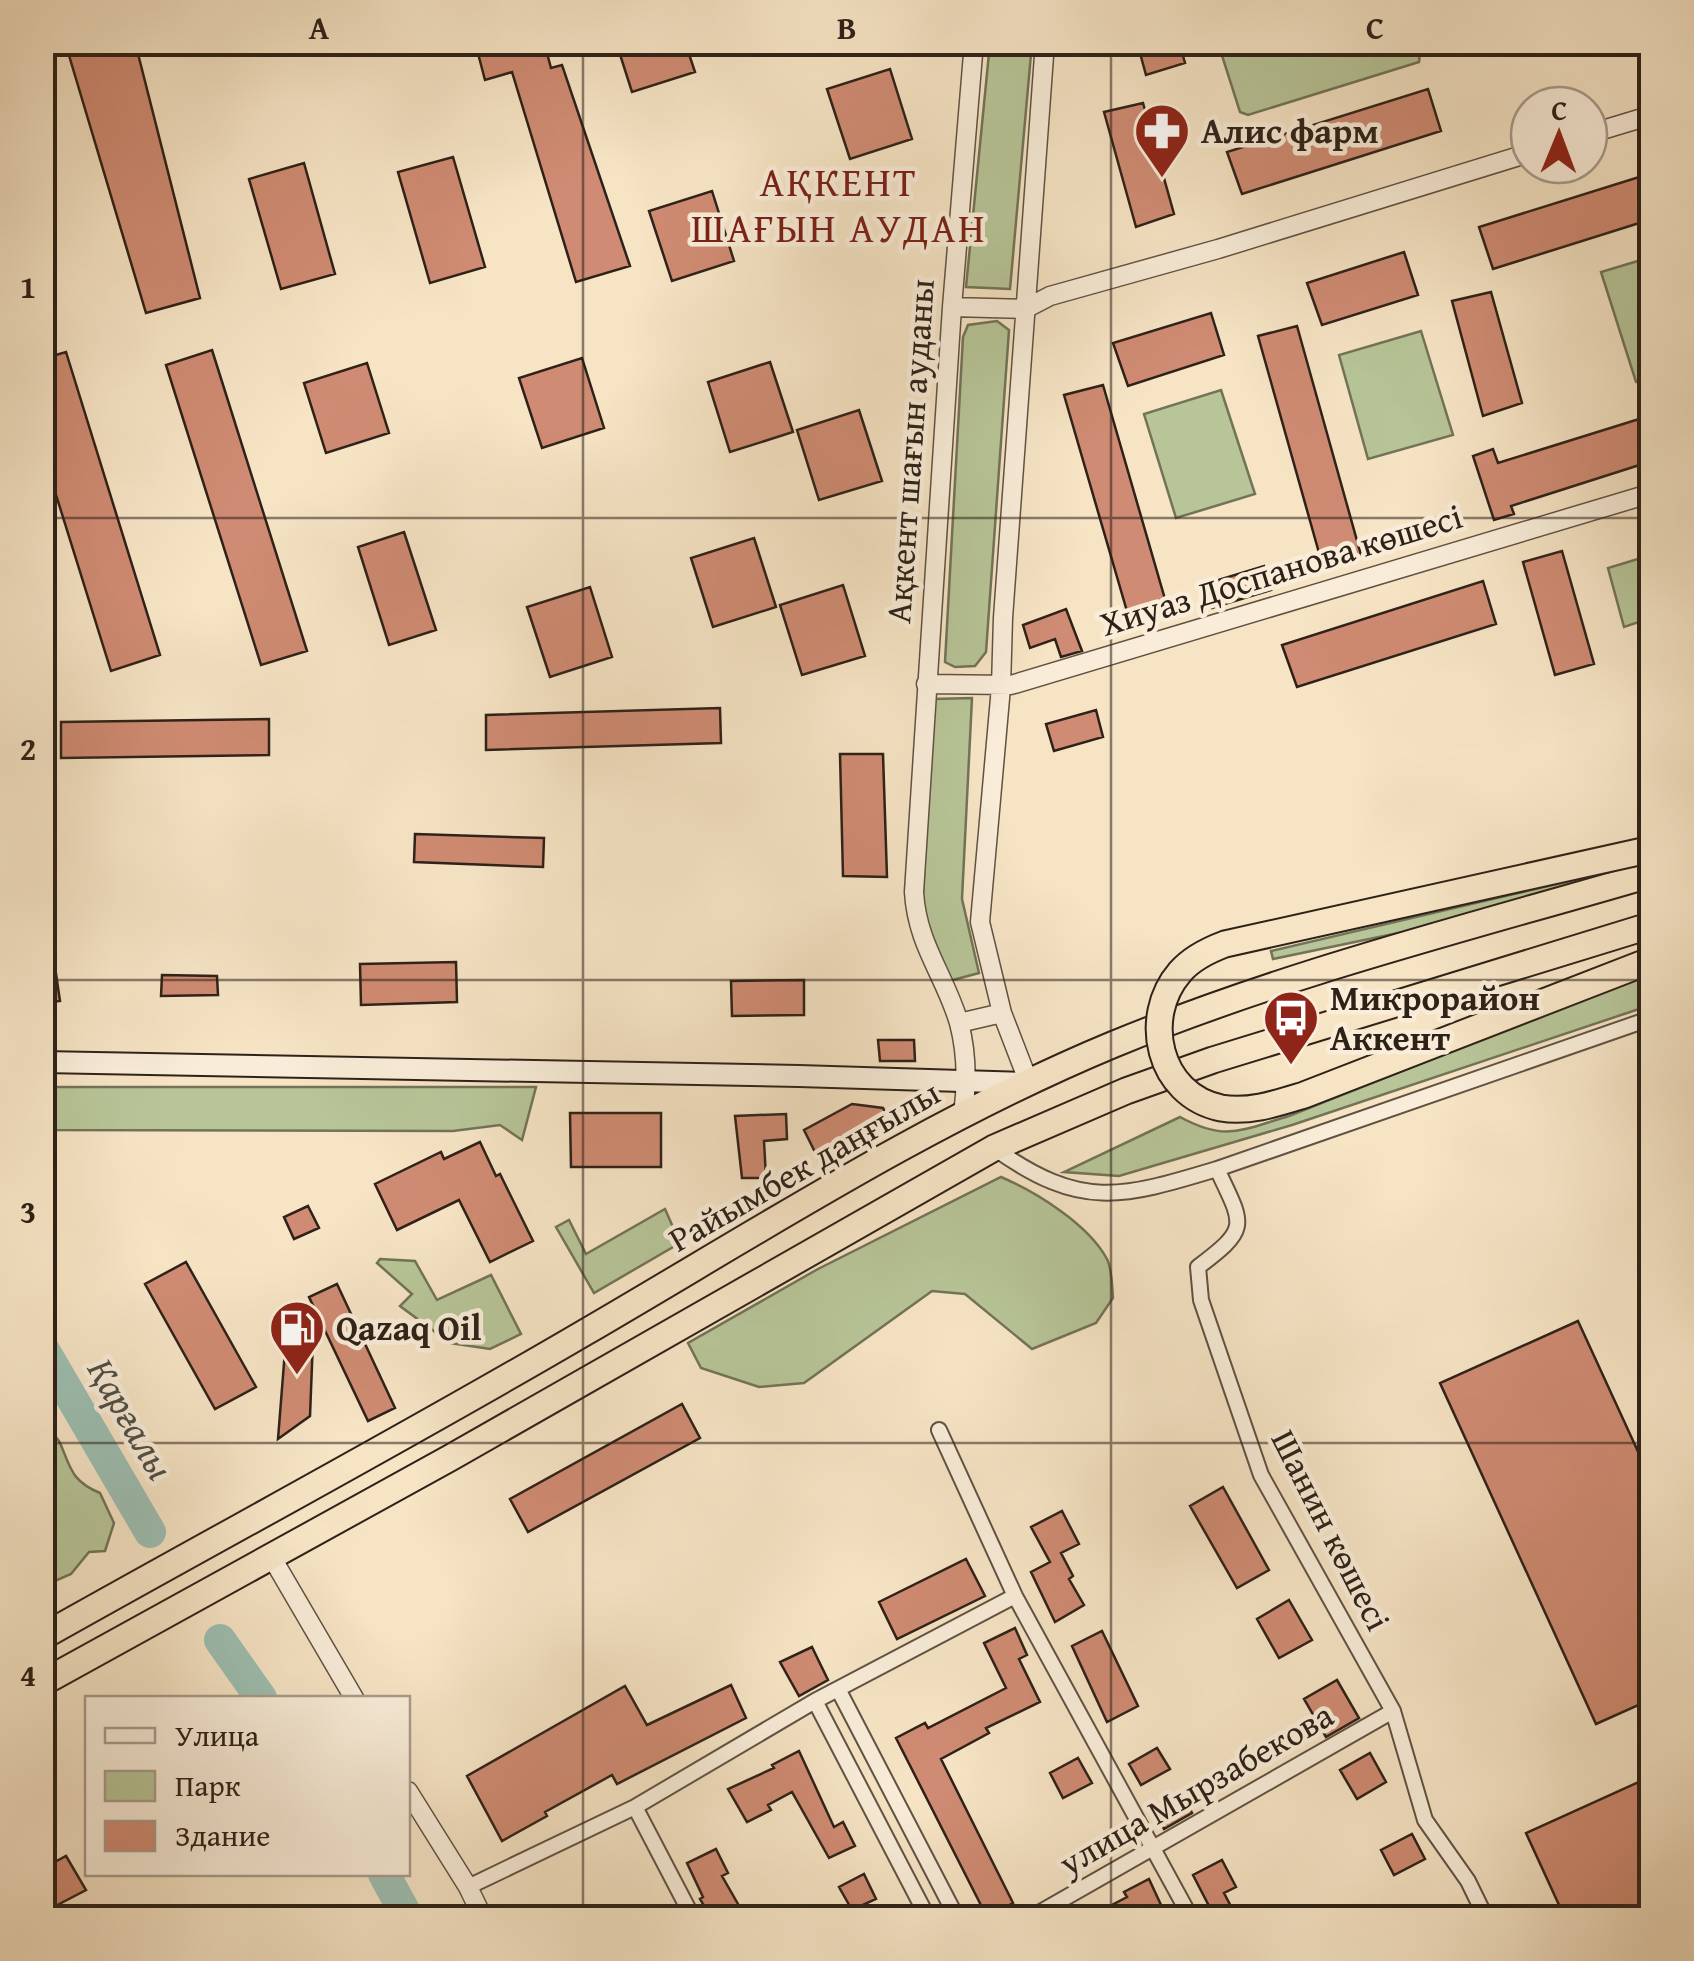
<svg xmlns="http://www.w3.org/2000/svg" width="1694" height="1961" font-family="'Gentium Book Plus',serif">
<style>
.green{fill:#b7c598;stroke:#727358;stroke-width:2.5}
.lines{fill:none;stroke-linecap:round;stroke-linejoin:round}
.river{stroke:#9dbfb2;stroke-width:32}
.building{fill:#cf8b73;stroke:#2e2118;stroke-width:2.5}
.minor-casing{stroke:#605243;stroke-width:18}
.tertiary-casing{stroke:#605243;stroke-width:21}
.secondary-casing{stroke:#2e2118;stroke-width:24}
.trunk-casing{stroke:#2e2118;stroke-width:29}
.minor{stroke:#f9edd9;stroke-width:14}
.tertiary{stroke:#f9edd9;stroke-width:18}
.secondary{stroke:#f9edd9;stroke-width:20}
.trunk{stroke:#f6e4c5;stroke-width:25}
.trunk-bridge-casing{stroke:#2e2118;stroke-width:29;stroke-linecap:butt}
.trunk-bridge{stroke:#f6e4c5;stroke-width:25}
.grid{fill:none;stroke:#2e2118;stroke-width:2.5;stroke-opacity:0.55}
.labels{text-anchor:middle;stroke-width:9;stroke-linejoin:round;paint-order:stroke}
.poi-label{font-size:35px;font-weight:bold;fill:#2e2118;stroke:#f9edd9;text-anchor:start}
.street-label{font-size:35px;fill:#2e2118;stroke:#f9edd9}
.water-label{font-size:38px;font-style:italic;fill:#4f5046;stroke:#f9edd9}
.quarter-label{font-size:40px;letter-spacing:2.5px;fill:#7a1f14;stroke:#f9edd9}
.neatline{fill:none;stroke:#2e2118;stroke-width:4}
.grid-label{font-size:32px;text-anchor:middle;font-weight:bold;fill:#2e2118}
</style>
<rect width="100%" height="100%" fill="#f6e4c5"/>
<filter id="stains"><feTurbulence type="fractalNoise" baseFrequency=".002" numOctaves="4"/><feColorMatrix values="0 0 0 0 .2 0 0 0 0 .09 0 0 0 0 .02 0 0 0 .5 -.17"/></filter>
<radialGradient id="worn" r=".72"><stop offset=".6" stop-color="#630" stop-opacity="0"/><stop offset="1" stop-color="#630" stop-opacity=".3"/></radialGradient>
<path class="green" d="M990,43H1032L1010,289L966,287Z
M1218,43H1421L1419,62L1248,115L1240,112Z
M1651,257V377L1636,382L1601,272Z
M997,321L1009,330L986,652L975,666L955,667L945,662L963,337L968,325Z
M1421,331L1453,435L1368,459L1339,355Z
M1221,390L1255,494L1176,518L1144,414Z
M1651,555V618L1624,627L1608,568Z
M972,698L962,899L979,973L949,981L922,913L933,699Z
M1651,862L1403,932L1273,959L1271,951Z
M1651,972V1005L1292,1125L1119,1176L1064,1172L1180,1117C1226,1142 1241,1130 1289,1116Z
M43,1087H536L522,1140L500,1125L453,1131L43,1130Z
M1001,1177C1036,1192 1088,1224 1107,1259C1112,1269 1112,1286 1113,1298L1096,1323L1032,1349L965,1294L932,1291L804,1383L759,1387L701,1368L688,1343L818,1269Z
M665,1209L680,1243L594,1293L556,1227L569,1220L586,1254Z
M380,1259L415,1261L437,1300L491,1275L521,1334L490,1349L450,1343L400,1306L412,1294L377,1263Z
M43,1425C48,1430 57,1436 60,1443C71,1468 71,1481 100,1493L114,1523L105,1551L89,1552L71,1574L55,1581L43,1568Z"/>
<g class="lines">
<path class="river" d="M42,1347L150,1532
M220,1640L261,1698
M384,1874L408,1918"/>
</g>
<path class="building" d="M65,42H135L200,298L146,313Z
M475,42H544L551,68L562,65L630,266L576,282L512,72L485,80Z
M616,42H685L695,72L632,92Z
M1137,42H1179L1185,63L1146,75Z
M890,69L912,139L850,159L827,89Z
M1428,89L1441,131L1242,194L1227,152Z
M1143,103L1174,214L1136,227L1104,112Z
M453,157L485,267L430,283L398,172Z
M304,163L335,274L281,289L249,179Z
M1652,173V219L1493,269L1479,227Z
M712,191L734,261L672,281L649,211Z
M1404,252L1418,295L1322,325L1307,283Z
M1491,292L1522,403L1483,416L1452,301Z
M1211,313L1224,355L1128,386L1113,343Z
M1297,326L1361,555L1323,567L1258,336Z
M212,350L307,651L261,665L166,365Z
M66,352L160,655L111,671L42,450V359Z
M582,358L604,428L542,448L519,378Z
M770,362L793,432L730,452L708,382Z
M367,363L389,433L326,453L304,383Z
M1103,385L1169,613L1131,625L1064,395Z
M859,410L882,481L819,500L797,430Z
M1652,415V461L1511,506L1514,514L1494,520L1473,456L1493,449L1498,463Z
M404,532L436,630L389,645L358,547Z
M754,538L776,607L713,627L691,558Z
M1562,551L1594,664L1555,675L1523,562Z
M1264,566L1271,590L1212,608L1205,584Z
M1483,581L1496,624L1297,687L1282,645Z
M843,585L865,656L802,675L780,605Z
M590,587L612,657L550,677L527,607Z
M1066,609L1082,651L1061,657L1055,639L1030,648L1023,625Z
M720,708L721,743L486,750V715Z
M1096,710L1103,737L1054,751L1046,724Z
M269,719V755L61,758V722Z
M840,754H883L887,877L843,876Z
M415,834L544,838L543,867L414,862Z
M42,940H51L60,1001L42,1003Z
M456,962L457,1002L361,1005L360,964Z
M162,975L217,976L218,995L161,996Z
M804,980V1015L732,1016L731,981Z
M878,1040H914L915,1061H880Z
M852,1104L883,1108L893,1127L820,1162L804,1130Z
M570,1113H661V1167H571Z
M786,1114L787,1139L764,1141L766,1178H742L735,1116Z
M480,1142L496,1176L500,1174L533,1241L490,1262L459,1200L397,1230L375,1184L441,1152L444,1159Z
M308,1206L319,1228L294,1239L284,1217Z
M186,1262L256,1387L215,1409L145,1284Z
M337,1284L395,1408L368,1421L309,1297Z
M1578,1321L1652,1482V1699L1596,1724L1440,1383Z
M286,1338L313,1339L310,1416L278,1439Z
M682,1404L700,1438L528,1532L510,1499Z
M1223,1487L1269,1570L1237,1588L1190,1506Z
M1062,1511L1079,1544L1061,1553L1073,1576L1069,1579L1084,1605L1055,1622L1031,1572L1050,1562L1031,1527Z
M966,1559L985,1596L897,1639L879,1602Z
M1289,1600L1312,1640L1279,1658L1257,1619Z
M1015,1628L1027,1655L1019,1659L1040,1702L986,1728L989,1733L941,1759L1013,1903L987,1917L896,1738L925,1723L928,1728L1006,1688L984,1643Z
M1102,1631L1138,1706L1107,1722L1072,1646Z
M812,1647L828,1680L799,1696L780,1662Z
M1337,1680L1359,1718L1326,1737L1304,1699Z
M731,1685L746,1718L617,1784L612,1775L545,1812L547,1816L502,1841L467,1776L625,1686L647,1725Z
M1157,1748L1170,1769L1141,1785L1129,1764Z
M799,1751L834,1827L843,1822L855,1846L829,1858L792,1792L768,1805L771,1810L747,1822L728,1789L774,1768L772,1765Z
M1370,1753L1386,1782L1357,1799L1340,1770Z
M1078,1758L1092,1783L1063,1798L1050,1773Z
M1652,1776V1918H1565L1526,1833Z
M1183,1795L1192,1813L1164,1829L1154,1810Z
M1412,1834L1425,1859L1394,1875L1381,1850Z
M716,1849L728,1873L722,1876L746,1918H711L700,1899L703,1897L687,1863Z
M66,1856L86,1890L42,1913V1869Z
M1222,1860L1236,1887L1224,1893L1237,1918H1202L1200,1913L1210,1908L1193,1875Z
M864,1874L876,1899L852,1910L839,1887Z
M1149,1879L1161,1905L1134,1918H1087L1127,1897L1124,1892Z"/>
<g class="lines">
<g class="minor-casing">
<path id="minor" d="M994,1148C1081,1210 1121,1198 1217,1169L1652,1018
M1217,1169C1244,1226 1250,1228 1198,1267L1201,1300L1261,1475L1393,1711L1425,1820L1468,1881L1486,1918
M939,1430L1015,1596L1191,1918
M838,1689L957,1918
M815,1701L928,1918
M635,1807L693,1918
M468,1887L635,1807L815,1701L1015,1596
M1030,1918L1393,1711"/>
</g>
<g class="tertiary-casing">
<path id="tertiary" d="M1589,134L1652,115
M952,307L1025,309L1050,296L1218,249L1529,153
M926,684L1011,685L1652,493
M959,1023L1002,1013
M1029,1083L1002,1013L980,922L1001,687L1003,618L1045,42
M963,1115C967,1085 967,1053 959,1023C945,975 917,945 914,892L952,307L974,42
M271,1556L354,1698
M408,1791L468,1887L483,1918"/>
</g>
<g class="secondary-casing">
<path id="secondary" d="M42,1062L799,1076L1027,1083"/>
</g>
<g class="trunk-casing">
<path id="trunk" d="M42,1637C223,1535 405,1438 584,1333C756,1233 927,1122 1112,1045C1286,973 1471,927 1652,874
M42,1683L450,1458L994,1148L1126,1091L1213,1060L1652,925"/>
</g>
<use href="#minor" class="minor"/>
<use href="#tertiary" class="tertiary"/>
<use href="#secondary" class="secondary"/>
<use href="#trunk" class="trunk"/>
<g class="trunk-bridge-casing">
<path id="trunk-bridge" d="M1652,849L1225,944C1209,950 1192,958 1180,972C1141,1017 1158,1095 1221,1108C1249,1113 1278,1103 1304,1095L1652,960"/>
</g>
<use href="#trunk-bridge" class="trunk-bridge"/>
</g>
<path class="grid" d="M583,42V1918M1111,42V1918M42,518H1652M42,980H1652M42,1443H1652"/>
<defs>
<g id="pharmacy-pin" transform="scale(2.875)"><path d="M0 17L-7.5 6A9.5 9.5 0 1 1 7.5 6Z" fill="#8f2418" stroke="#f9edd9"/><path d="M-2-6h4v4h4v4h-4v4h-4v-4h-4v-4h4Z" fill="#fff"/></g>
<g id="bus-pin" transform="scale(2.875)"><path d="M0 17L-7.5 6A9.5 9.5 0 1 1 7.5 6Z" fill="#8f2418" stroke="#f9edd9"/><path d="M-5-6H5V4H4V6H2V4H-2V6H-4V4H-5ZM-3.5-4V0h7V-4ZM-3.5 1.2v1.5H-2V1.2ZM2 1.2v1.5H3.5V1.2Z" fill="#fff"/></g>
<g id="fuel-pin" transform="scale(2.875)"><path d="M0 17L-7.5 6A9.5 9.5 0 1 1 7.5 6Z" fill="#8f2418" stroke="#f9edd9"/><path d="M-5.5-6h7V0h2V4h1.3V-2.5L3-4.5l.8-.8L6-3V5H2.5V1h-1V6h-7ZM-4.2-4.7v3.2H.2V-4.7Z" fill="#fff"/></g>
</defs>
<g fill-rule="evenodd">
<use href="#pharmacy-pin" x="1162" y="131"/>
<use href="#bus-pin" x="1291" y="1018"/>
<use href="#fuel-pin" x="297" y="1328"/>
</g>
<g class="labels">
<g class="poi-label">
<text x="1201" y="143">Алис фарм</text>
<text x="1330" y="1010">Микрорайон<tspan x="1330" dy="40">Аккент</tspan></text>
<text x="336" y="1340">Qazaq Oil</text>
</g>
<g class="street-label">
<text transform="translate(910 451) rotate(-86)" y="12">Ақкент шағын ауданы</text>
<text transform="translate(1281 570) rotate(-17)" y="12">Хиуаз Доспанова көшесі</text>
<text transform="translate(804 1166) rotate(-30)" y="12">Райымбек даңғылы</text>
<text transform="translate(1331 1530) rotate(63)" y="12">Шанин көшесі</text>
<text transform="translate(1196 1789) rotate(-30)" y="12">улица Мырзабекова</text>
</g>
<g class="water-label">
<text transform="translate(131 1419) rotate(60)" y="13">Қарғалы</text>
</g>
<g class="quarter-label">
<text x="839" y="196">АҚКЕНТ<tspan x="839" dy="46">ШАҒЫН АУДАН</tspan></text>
</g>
</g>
<rect width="1694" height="1961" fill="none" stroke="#f6e4c5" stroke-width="110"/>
<rect x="85" y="1696" width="325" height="180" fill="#f9edd9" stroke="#a89b8c" stroke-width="2.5"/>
<rect x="105" y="1728" width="50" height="15" fill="#f9edd9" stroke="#a89b8c" stroke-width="2.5"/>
<text x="175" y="1746" font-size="30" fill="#2e2118">Улица</text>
<rect x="105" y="1771" width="50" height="30" fill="#b7c598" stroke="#a89b8c" stroke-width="2.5"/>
<text x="175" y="1796" font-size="30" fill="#2e2118">Парк</text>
<rect x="105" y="1821" width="50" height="30" fill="#cf8b73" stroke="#a89b8c" stroke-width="2.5"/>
<text x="175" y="1846" font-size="30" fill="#2e2118">Здание</text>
<g transform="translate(1559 135) rotate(1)"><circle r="48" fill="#f9edd9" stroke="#a89b8c" stroke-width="2.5"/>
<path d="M0-8L18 38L0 25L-18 38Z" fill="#8f2418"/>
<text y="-15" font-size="28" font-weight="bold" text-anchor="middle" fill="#2e2118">С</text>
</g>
<rect x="55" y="55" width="1584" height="1851" class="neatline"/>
<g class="grid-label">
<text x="319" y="39">A</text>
<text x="847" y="39">B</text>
<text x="1375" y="39">C</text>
<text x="28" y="298">1</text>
<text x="28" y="760">2</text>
<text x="28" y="1223">3</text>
<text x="28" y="1686">4</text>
</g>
<rect width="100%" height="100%" filter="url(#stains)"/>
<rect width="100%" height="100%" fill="url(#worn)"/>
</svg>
